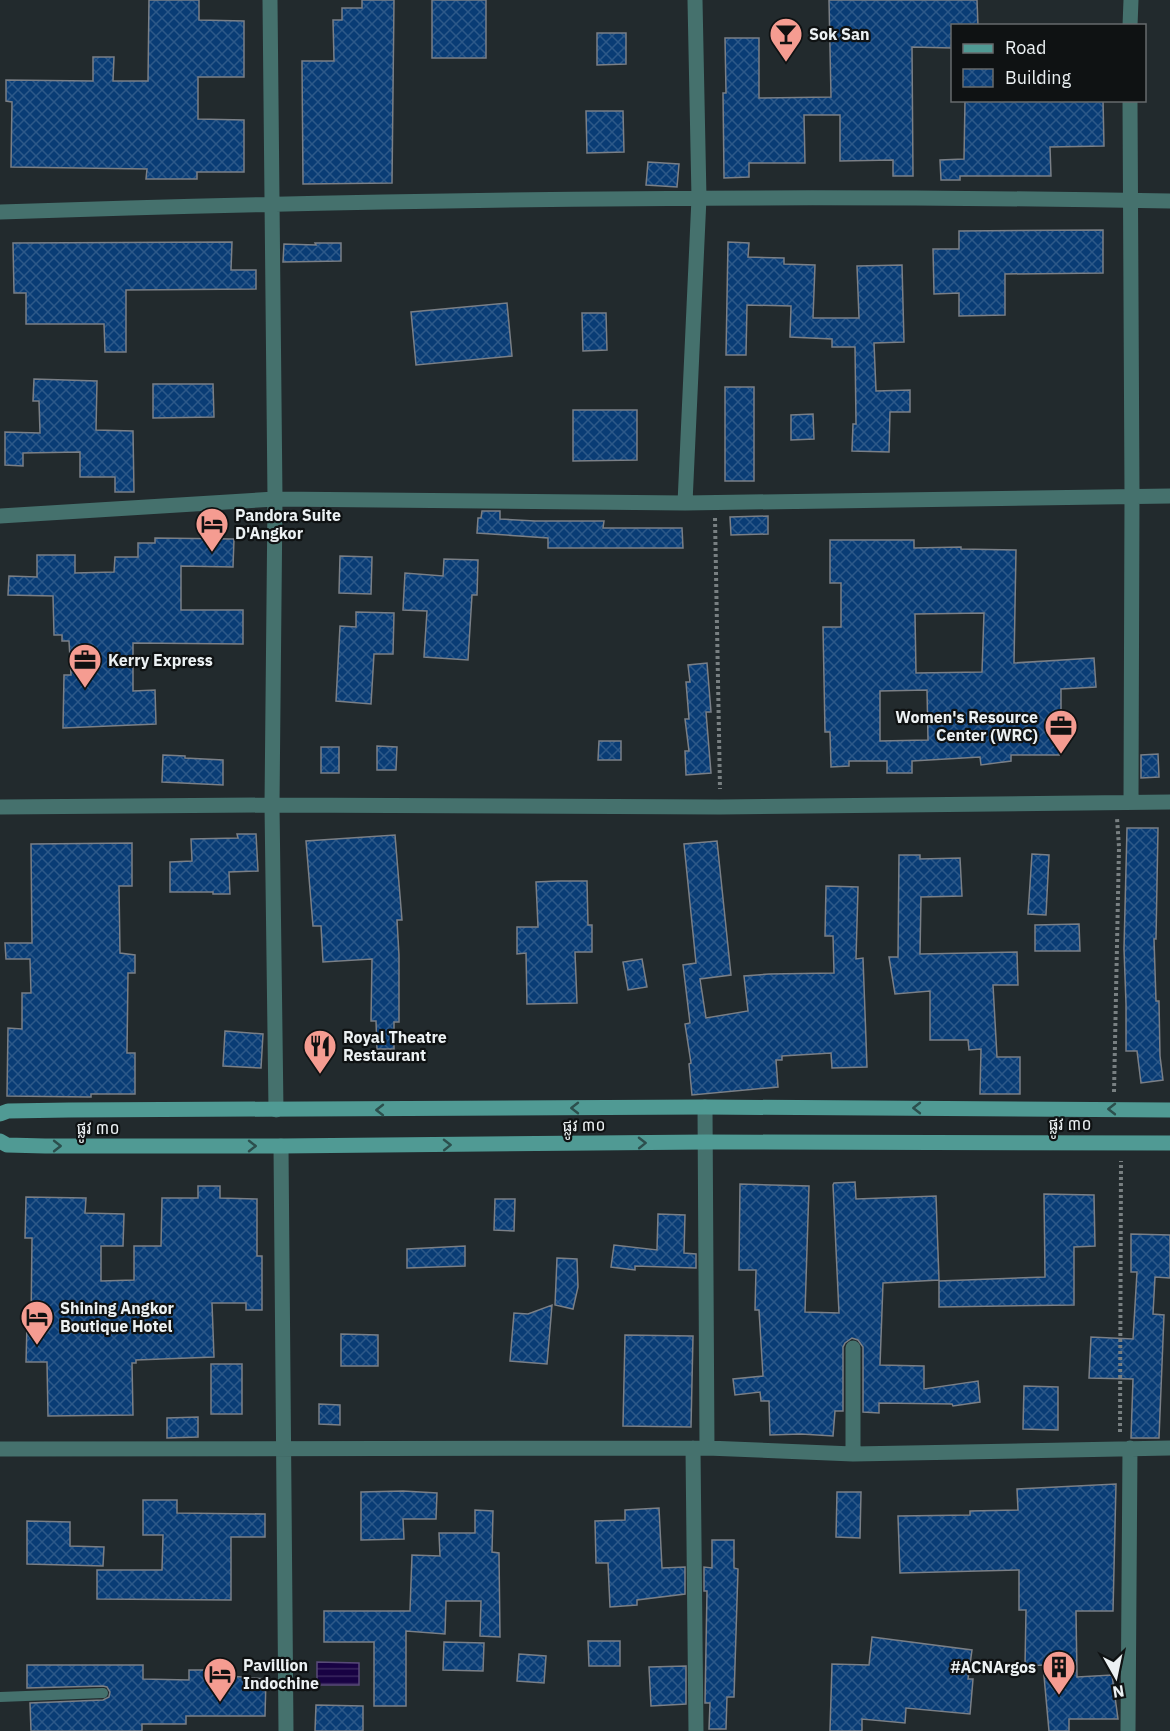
<svg xmlns="http://www.w3.org/2000/svg" width="1170" height="1731" font-family="'IBM Plex Sans','Noto Sans Khmer',sans-serif">
<style>
.water{fill:url(#water-rules);stroke:#584a78;stroke-width:1.5}
.building{fill:url(#building-cross-hatch);stroke:#7a7f86;stroke-width:1.5;fill-rule:evenodd}
.lines{fill:none;stroke-linecap:round;stroke-linejoin:round}
.path{stroke:#798082;stroke-width:4;stroke-dasharray:3 3;stroke-linecap:butt}
.lane{stroke:#45716d;stroke-width:10}
.street{stroke:#45716d;stroke-width:15}
.secondary{stroke:#509a94;stroke-width:15}
.oneway{stroke:#2c4f4d}
.labels{text-anchor:middle;stroke-width:4.5;stroke-linejoin:round;paint-order:stroke}
.poi-label{font-size:16px;font-weight:bold;fill:#ecf1f3;stroke:#0f1213;text-anchor:start}
.street-label{font-size:16px;fill:#ecf1f3;stroke:#0f1213}
</style>
<defs>
<pattern id="water-rules" width="6" height="5" patternUnits="userSpaceOnUse" patternTransform="scale(1.5)"><rect width="6" height="5" fill="#180243"/><path d="M0 2.5h6" fill="none" stroke="#3a275f"/></pattern>
<pattern id="building-cross-hatch" width="8" height="8" patternUnits="userSpaceOnUse" patternTransform="scale(1.5)"><rect width="8" height="8" fill="#093c75"/><path d="M0 0l8 8M0 8l8-8" fill="none" stroke="#2d5989"/></pattern>
</defs>
<rect width="100%" height="100%" fill="#222a2d"/>
<path class="water" d="M317,1662L359,1663V1685H317Z"/>
<path class="building" d="M149,0H199V20L244,21V77H198V119L244,120V172H197V179H146L147,169L11,167L12,102L6,101V80L93,81V57H114L113,81H148Z
M362,0H394L392,183L303,184L302,61H334L333,20H342V8H362Z
M432,0H486V58H432Z
M829,0H977L978,26H952V48L912,47L913,176H893V160L840,161V115H804L805,163H749V177L724,178L723,93H726L725,38H759V98L831,97Z
M597,33H626V64L597,65Z
M965,100H1103L1104,146L1050,147L1051,176H960V180H941L940,160L964,159Z
M586,111H623L624,152L587,153Z
M648,162L679,164L677,187L646,185Z
M1103,230V273L1005,274V315L959,316V293L934,294L933,249H959V231Z
M232,242L231,270H256V289L126,290V352H105L104,324H26V293H14L13,243Z
M728,242L749,243L748,257L784,258V264L815,265L813,318H859L857,266L902,265L904,342L874,343L876,391L910,390V412H890L889,452L852,451L853,424H856L855,347H832V339L790,337L791,306L747,305L746,355H726Z
M315,243H341V261L283,262L284,244L316,245Z
M507,303L512,356L416,365L411,312Z
M582,313H606L607,350L583,351Z
M34,379L97,381L96,430L133,431L134,492H115V477H80V452L23,453V466L5,465V432L40,433L39,401H33Z
M153,384H213L214,417L153,418Z
M725,387H754V481H725Z
M573,410H637V460L573,461Z
M813,414L814,439L791,440V415Z
M482,511H500V519L535,521H604L603,528H682L683,548H548V538L477,533L478,518H481Z
M768,516V534L731,535L730,517Z
M155,538L234,539L233,567L181,566V610H243V644L133,643V691L155,690L156,724L63,728L64,675H71L69,641H62V635H54L53,596L8,595L9,576L37,577V555H75V573L114,572L115,557H138V543H155Z
M830,540H914V548L961,547V549L1016,550L1014,663L1094,658L1096,687L1061,689V755H1011V761L981,765L980,757L912,761V773H887V761H849V766L831,767L830,732H825L823,627H841V583H830ZM984,613L982,672L916,673L915,614ZM927,690L928,740L880,741V691Z
M340,556L372,557L371,594L339,593Z
M444,559L478,560L477,595H472L468,660L424,657L427,611L403,610L405,573L443,576Z
M356,612L394,613L393,654H374L371,704L336,701L340,626L356,627Z
M707,663L711,712H706L711,773L686,775L685,751H689L685,719H689L686,682H690L688,665Z
M599,741H621V760H598Z
M377,746L397,747L396,770H377Z
M321,747H339V773H321Z
M1158,754L1159,777L1141,778V755Z
M163,755L185,756V758L223,760V785L162,782Z
M1127,828H1158L1156,939H1154L1156,1001H1159L1160,1056L1163,1080L1141,1083L1137,1051H1126V1004L1124,949Z
M237,834H256L258,871L229,872L230,894H213V892H170V862L192,861L191,839L238,838Z
M395,835L402,920H397L399,955V1022H394V1049H377L376,1021H371L372,959L323,962L321,926H313L306,841Z
M717,841L731,975L700,979L706,1018L748,1011L744,976L769,974L834,973L833,936H825L826,886L858,887L856,959L863,958L867,1067L832,1068L831,1053L782,1056V1060H776L778,1087L692,1095L689,1064L691,1063L685,1024L690,1023L683,965L696,963L684,844Z
M132,843V886H119L120,953L135,955V973H128L127,1053H135V1094H91V1097L7,1096L8,1028L22,1029V993H31L30,959H6L5,943H32L31,844Z
M1032,854L1049,855L1046,915L1028,914Z
M899,855H920V859L960,858L962,896L921,897L920,954L1017,952L1018,985H993L997,1057H1020V1094H980L981,1049L969,1050L968,1040H930V991L895,994L889,957H898Z
M558,881H587L588,925H592V952H575L577,1003L527,1004L526,953L517,954V927H538L536,882Z
M1079,924L1080,951H1035V925Z
M642,959L647,987L628,990L623,962Z
M225,1031L263,1034L261,1068L223,1066Z
M855,1182L856,1199L936,1196L939,1280L883,1283L880,1365L924,1366V1389L978,1381L980,1402L953,1406L952,1404L879,1403V1413L863,1412V1347L858,1340L852,1338L845,1343L843,1347V1411H835L833,1436L801,1434L770,1435L769,1401H761L760,1392L735,1395L733,1379L763,1376L759,1310H755L756,1270H739L740,1184L809,1186L805,1312L839,1313L833,1185L834,1183Z
M198,1186H220V1198L257,1199V1256H262V1310H246V1303H212L214,1357L136,1360V1363H132L133,1415L48,1416L47,1362H26L27,1325H31L32,1238H25L26,1197L86,1198L85,1213L124,1214L123,1246H101V1281L134,1280V1246H161L162,1198H198Z
M1044,1194L1094,1195L1095,1246L1074,1247V1305L939,1307V1281L1045,1277Z
M495,1199H515L514,1231L494,1230Z
M658,1214L685,1215L684,1253L696,1254V1268L635,1266V1270L611,1267L614,1245L657,1250Z
M1131,1234L1170,1235V1278L1155,1277L1153,1314L1164,1315L1159,1438H1131L1133,1379L1089,1378L1091,1337L1133,1339L1137,1272H1131Z
M465,1246V1266L407,1268V1249Z
M557,1258L577,1259L578,1287L573,1309L555,1305Z
M552,1305L547,1364L510,1361L514,1313L528,1314Z
M341,1334L378,1335V1366H341Z
M625,1335L693,1336L691,1427L623,1426Z
M211,1364H242V1414H211Z
M1024,1386L1058,1387V1430L1023,1429Z
M319,1404L340,1405V1425L319,1424Z
M198,1417V1437L167,1438V1418Z
M1116,1484L1113,1611H1076L1077,1677L1112,1675L1118,1719H1069V1731H1049L1043,1665L1025,1666L1026,1610H1019V1570L900,1573L898,1516L970,1515V1511L1018,1510L1017,1489Z
M403,1491L437,1493L436,1519H403L404,1539L361,1540V1492Z
M837,1492H861L860,1538L836,1537Z
M143,1500H177V1513L265,1514V1537H231V1600L97,1599V1570H162L163,1535H143Z
M659,1508L662,1568L685,1567V1594L637,1600V1605L610,1607L608,1563H596L595,1521L625,1520V1510Z
M475,1510L493,1511L492,1552L499,1553L500,1637L480,1636L481,1601H446L445,1634L406,1631V1706H374V1642H324V1611H410L412,1555L440,1556L439,1533H475Z
M27,1521L70,1522V1546L104,1547L103,1566L27,1564Z
M712,1540H734V1568L738,1569L734,1697H727L726,1729H709L710,1703H705L707,1591H704V1567L712,1568Z
M872,1637L972,1650L968,1679H973L970,1714L906,1708L905,1723L862,1719V1731H830L832,1664L869,1665Z
M588,1641H620V1666H589Z
M444,1642L484,1643L483,1671L443,1670Z
M519,1654L546,1656L544,1683L517,1681Z
M27,1665H143V1679L189,1680V1670H219V1675L266,1679L265,1716H186V1724H142V1731H31L30,1703L103,1700L109,1697L110,1692L107,1687L103,1686L27,1688Z
M686,1666V1704L651,1706L649,1667Z
M316,1705L363,1706V1731H315Z"/>
<g class="lines">
<path class="path" d="M715,518L720,789
M1114,1092L1119,847L1117,818
M1120,1432L1121,1161"/>
<path class="lane" d="M0,1697L103,1693"/>
<path class="street" d="M270,0L275,499L272,805L276,1110
M1130,26L1131,0
M1130,100L1132,496L1131,802
M0,212C390,199 780,194 1170,201
M685,503L699,198L695,0
M0,516L275,499L685,503L1170,496
M0,807L272,805L720,807L1170,802
M705,1107L707,1448
M281,1146L286,1731
M853,1348V1454
M693,1448L696,1731
M0,1449L707,1448L853,1454L1170,1448
M1128,1731L1130,1448"/>
<path class="secondary" d="M0,1114L8,1111L69,1110L705,1107L1170,1110
M0,1141L7,1145L45,1146H281L706,1142L1170,1143"/>
</g>
<defs><path id="oneway-chevron" d="M-2-3.5L2.5 0L-2 3.5" fill="none" stroke-width="1.6" stroke-linecap="round" stroke-linejoin="round" transform="scale(1.5)"/></defs>
<g class="oneway">
<use href="#oneway-chevron" transform="translate(575 1108) rotate(180)"/>
<use href="#oneway-chevron" transform="translate(917 1108) rotate(-180)"/>
<use href="#oneway-chevron" transform="translate(1112 1109) rotate(-180)"/>
<use href="#oneway-chevron" transform="translate(380 1110) rotate(180)"/>
<use href="#oneway-chevron" transform="translate(642 1143) rotate(-1)"/>
<use href="#oneway-chevron" transform="translate(447 1145) rotate(-1)"/>
<use href="#oneway-chevron" transform="translate(57 1146)"/>
<use href="#oneway-chevron" transform="translate(252 1146)"/>
</g>
<defs>
<g id="bar-pin" transform="scale(1.725)"><path d="M0 17L-7.5 6A9.5 9.5 0 1 1 7.5 6Z" fill="#f59c91" stroke="#0f1213"/><path d="M-6-5H6L.8 .8V4.5H3.5V6h-7V4.5H-.8V.8Z" fill="#111"/></g>
<g id="hotel-pin" transform="scale(1.725)"><path d="M0 17L-7.5 6A9.5 9.5 0 1 1 7.5 6Z" fill="#f59c91" stroke="#0f1213"/><path d="M-6-4.5h1.5V1H6V5H4.5V3h-9V5H-6ZM-4 0a1.8 1.8 0 1 1 3.6 0ZM.5 0V-2.5h3Q6-2.5 6 0Z" fill="#111"/></g>
<g id="office-pin" transform="scale(1.725)"><path d="M0 17L-7.5 6A9.5 9.5 0 1 1 7.5 6Z" fill="#f59c91" stroke="#0f1213"/><path d="M-6-3h4V-5.5h4V-3h4V5H-6ZM-1-4.5V-3h2v-1.5ZM-6 0V1H6V0Z" fill="#111"/></g>
<g id="restaurant-pin" transform="scale(1.725)"><path d="M0 17L-7.5 6A9.5 9.5 0 1 1 7.5 6Z" fill="#f59c91" stroke="#0f1213"/><path d="M-5-6h1v4h1v-4h1v4h1v-4h1v5L-1.5 .5V6h-2V.5L-5-1ZM5-6V6H3V1.5H1.5Q1.5-4 5-6Z" fill="#111"/></g>
<g id="building-pin" transform="scale(1.725)"><path d="M0 17L-7.5 6A9.5 9.5 0 1 1 7.5 6Z" fill="#f59c91" stroke="#0f1213"/><path d="M-4-6H4V6H1V3H-1V6H-4ZM-2.5-4.3h1.7v1.8h-1.7ZM.8-4.3h1.7v1.8H.8ZM-2.5-1h1.7V.8h-1.7ZM.8-1h1.7V.8H.8Z" fill="#111"/></g>
</defs>
<g fill-rule="evenodd">
<use href="#bar-pin" x="786" y="34"/>
<use href="#hotel-pin" x="212" y="524"/>
<use href="#office-pin" x="85" y="660"/>
<use href="#office-pin" x="1061" y="726"/>
<use href="#restaurant-pin" x="320" y="1046"/>
<use href="#hotel-pin" x="37" y="1317"/>
<use href="#building-pin" x="1059" y="1667"/>
<use href="#hotel-pin" x="220" y="1674"/>
</g>
<g class="labels">
<g class="poi-label">
<text x="809" y="40">Sok San</text>
<text x="235" y="521">Pandora Suite<tspan x="235" dy="18">D'Angkor</tspan></text>
<text x="108" y="666">Kerry Express</text>
<text x="1038" y="723" text-anchor="end">Women's Resource<tspan x="1038" dy="18">Center (WRC)</tspan></text>
<text x="343" y="1043">Royal Theatre<tspan x="343" dy="18">Restaurant</tspan></text>
<text x="60" y="1314">Shining Angkor<tspan x="60" dy="18">Boutique Hotel</tspan></text>
<text x="243" y="1671">Pavillion<tspan x="243" dy="18">Indochine</tspan></text>
<text x="1036" y="1673" text-anchor="end">#ACNArgos</text>
</g>
<g class="street-label">
<text x="1070" y="1130">ផ្លូវ ៣០</text>
<text transform="translate(584 1125) rotate(-1)" y="6">ផ្លូវ ៣០</text>
<text x="98" y="1134">ផ្លូវ ៣០</text>
</g>
</g>
<rect x="951" y="24" width="195" height="78" fill="#0f1213" stroke="#676b6d" stroke-width="1.5"/>
<rect x="963" y="44" width="30" height="9" fill="#509a94" stroke="#676b6d" stroke-width="1.5"/>
<text x="1005" y="54" font-size="18" fill="#ecf1f3">Road</text>
<rect x="963" y="69" width="30" height="18" fill="url(#building-cross-hatch)" stroke="#676b6d" stroke-width="1.5"/>
<text x="1005" y="84" font-size="18" fill="#ecf1f3">Building</text>
<g transform="translate(1116 1677) rotate(171)" stroke="#0f1213" stroke-width="4.5" paint-order="stroke">
<path d="M0-4.5L10 22L0 15L-10 22Z" fill="#ecf1f3"/>
<text y="-9" font-size="16" font-weight="bold" text-anchor="middle" fill="#ecf1f3">N</text>
</g>
</svg>
